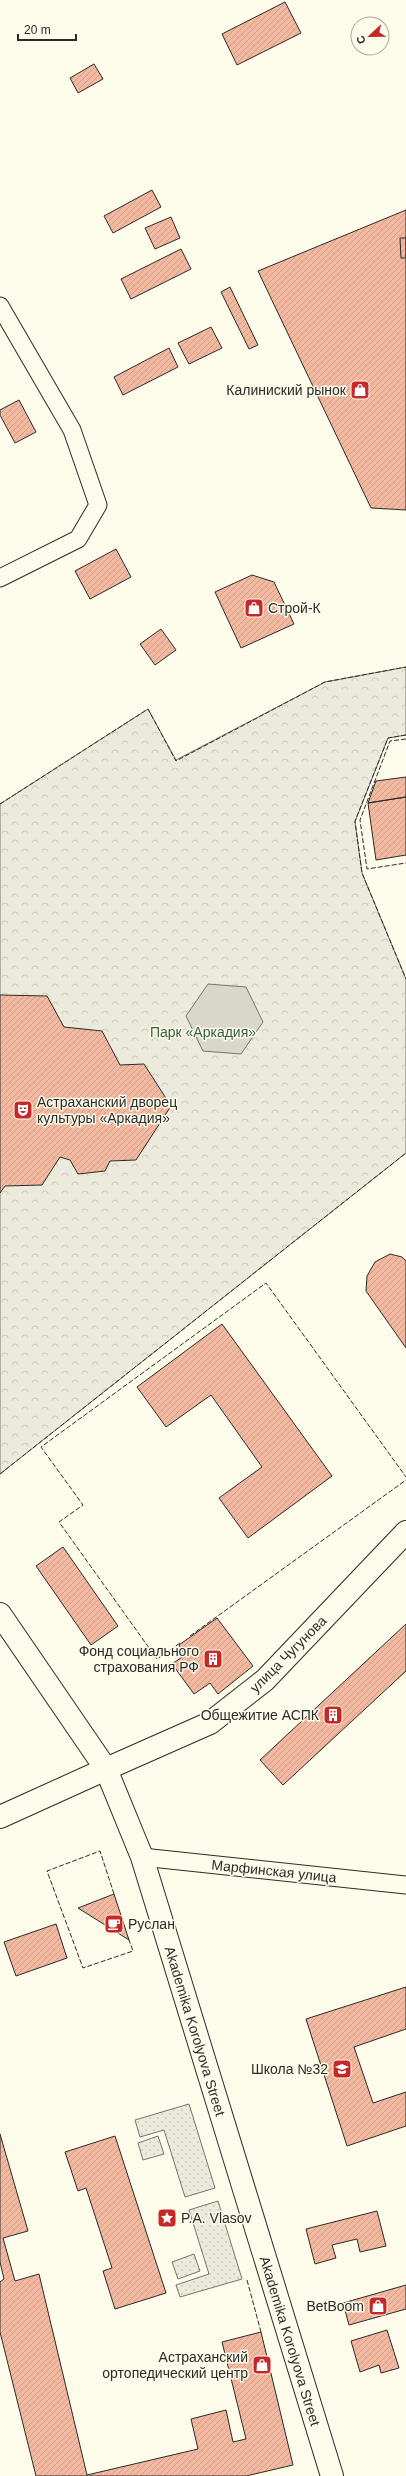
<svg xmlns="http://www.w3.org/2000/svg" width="406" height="2476" font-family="Arial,sans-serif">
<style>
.grass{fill:url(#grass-dots);stroke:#74746e}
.park{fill:url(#park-crowns);stroke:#74746e}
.water{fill:#d8d7c9;stroke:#74746e}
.building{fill:url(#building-hatch);stroke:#2b2b2b}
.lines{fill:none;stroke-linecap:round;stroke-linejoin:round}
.minor-casing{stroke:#2b2b2b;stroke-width:19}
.tertiary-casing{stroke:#2b2b2b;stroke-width:24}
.secondary-casing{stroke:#2b2b2b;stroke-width:24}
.minor{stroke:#fdfbea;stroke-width:17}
.tertiary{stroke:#fdfbea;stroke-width:22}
.secondary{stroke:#fdfbea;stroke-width:22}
.fence{stroke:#2b2b2b;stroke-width:1;stroke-dasharray:5 2;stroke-linecap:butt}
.labels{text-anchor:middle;stroke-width:3;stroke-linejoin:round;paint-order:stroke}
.poi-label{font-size:14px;fill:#2b2b2b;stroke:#fdfbea;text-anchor:end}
.park-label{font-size:14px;fill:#34623c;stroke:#fdfbea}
.street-label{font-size:14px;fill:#2b2b2b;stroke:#fdfbea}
</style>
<defs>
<pattern id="grass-dots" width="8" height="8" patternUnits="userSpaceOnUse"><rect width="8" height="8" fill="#ecebdb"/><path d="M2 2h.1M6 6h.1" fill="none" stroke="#cbcabc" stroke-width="1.8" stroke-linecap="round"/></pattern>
<pattern id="park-crowns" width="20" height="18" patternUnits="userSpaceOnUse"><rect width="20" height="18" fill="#ecebdb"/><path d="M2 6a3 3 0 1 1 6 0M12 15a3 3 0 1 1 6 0" fill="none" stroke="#cbcabc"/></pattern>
<pattern id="building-hatch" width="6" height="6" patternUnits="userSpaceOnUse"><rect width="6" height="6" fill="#f2b8a0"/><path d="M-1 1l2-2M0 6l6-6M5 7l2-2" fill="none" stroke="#d09e8a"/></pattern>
</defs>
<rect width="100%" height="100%" fill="#fdfbea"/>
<path class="grass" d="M189,2104L215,2188L185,2197L164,2130L140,2137L135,2120Z
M158,2136L164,2154L143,2160L138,2143Z
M218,2201L242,2279L180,2297L176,2285L209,2274L189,2210Z
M194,2254L200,2271L178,2279L172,2262Z"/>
<path class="park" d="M406,667V735L388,738L355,822L362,873L406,979V1153L0,1474V804L148,709L176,760L325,682Z"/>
<path class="water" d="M208,984L246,987L263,1022L241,1054L203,1051L186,1016Z"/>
<path class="building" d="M285,2L301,33L237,65L222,34Z
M94,64L103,79L78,93L70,78Z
M152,190L161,207L113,233L104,216Z
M406,210V510L371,508L258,271Z
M171,217L180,238L155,249L145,228Z
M400,238H406V258H401Z
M181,249L191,269L131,299L121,279Z
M230,287L258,345L249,349L221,292Z
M211,327L222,348L189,364L178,343Z
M169,348L178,367L123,395L114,377Z
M19,400L36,432L15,443L0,415V410Z
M116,549L131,577L90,599L75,571Z
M252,575L274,582L294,624L241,648L215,592Z
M161,629L176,650L155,665L140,644Z
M406,777V797L368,803L376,781Z
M406,797V855L376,860L368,803Z
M0,995L47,996L64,1027L102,1031L120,1065L144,1064L171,1106L136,1160L110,1161L105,1171L78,1174L70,1160L60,1157L42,1185L5,1186L0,1193Z
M390,1254L402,1257L406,1261V1348L366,1291L367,1276L375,1262Z
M222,1324L332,1476L248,1538L219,1498L262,1467L211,1395L166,1427L137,1387Z
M63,1547L118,1626L91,1645L36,1566Z
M217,1618L253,1666L218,1694L210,1683L194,1694L172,1664L185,1655L179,1645Z
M406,1624V1671L283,1785L260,1760Z
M114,1894L129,1940L78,1908Z
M56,1924L67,1958L16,1976L4,1942Z
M406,1987V2029L354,2047L373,2103L406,2092V2126L347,2146L306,2019Z
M0,2134L28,2231L3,2238L15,2281L39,2274L87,2475L198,2449L191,2419L226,2410L233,2442L246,2439L222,2342L261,2332L293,2465L246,2476H36L0,2332V2282L4,2279L0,2262Z
M115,2136L166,2293L115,2309L103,2271L112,2268L86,2188L78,2191L65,2152Z
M377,2211L386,2246L360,2252L357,2239L332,2245L336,2258L315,2264L306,2229Z
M406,2285V2309L349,2325L343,2303Z
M387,2330L399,2368L381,2373L379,2365L360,2372L351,2341Z"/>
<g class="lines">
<g class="minor-casing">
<path id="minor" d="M0,306L72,430L98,505L78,539L0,578
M142,1857L406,1885"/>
</g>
<g class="tertiary-casing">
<path id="tertiary" d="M106,1769L210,1723L265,1680L406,1532"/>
</g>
<g class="secondary-casing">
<path id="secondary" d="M0,1614L106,1769L142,1857L332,2476
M0,1817L106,1769"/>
</g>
<use href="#minor" class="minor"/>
<use href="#tertiary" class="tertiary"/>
<use href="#secondary" class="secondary"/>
<path class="fence" d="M406,735L388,738L355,821L362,873L406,979
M406,739L390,741L360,820L367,869L406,863
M0,804L148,709L176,761L325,682L406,667
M0,1474L406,1153
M190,1636L406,1480
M180,1643L157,1659L59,1522L83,1505L41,1447L266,1283L406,1477
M114,1894L100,1851L47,1871L83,1968L133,1951L129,1940
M247,2280L261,2332"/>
</g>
<defs>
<g id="shop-square" transform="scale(1)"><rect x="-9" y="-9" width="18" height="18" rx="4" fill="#c62828" stroke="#fdfbea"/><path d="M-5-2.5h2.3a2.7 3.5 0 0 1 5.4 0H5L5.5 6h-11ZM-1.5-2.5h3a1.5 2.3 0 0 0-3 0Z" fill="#fff"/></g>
<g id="theatre-square" transform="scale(1)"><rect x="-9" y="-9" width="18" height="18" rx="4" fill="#c62828" stroke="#fdfbea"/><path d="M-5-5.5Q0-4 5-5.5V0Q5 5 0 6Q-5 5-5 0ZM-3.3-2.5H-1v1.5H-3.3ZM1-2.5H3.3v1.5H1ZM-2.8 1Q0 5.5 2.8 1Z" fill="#fff"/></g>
<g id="building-square" transform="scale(1)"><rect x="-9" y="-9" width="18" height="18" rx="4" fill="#c62828" stroke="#fdfbea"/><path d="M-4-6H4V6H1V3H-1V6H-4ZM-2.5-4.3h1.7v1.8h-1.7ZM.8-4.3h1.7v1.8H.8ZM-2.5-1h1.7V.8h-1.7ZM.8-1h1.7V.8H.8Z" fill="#fff"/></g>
<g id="cafe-square" transform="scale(1)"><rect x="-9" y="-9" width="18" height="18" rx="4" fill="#c62828" stroke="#fdfbea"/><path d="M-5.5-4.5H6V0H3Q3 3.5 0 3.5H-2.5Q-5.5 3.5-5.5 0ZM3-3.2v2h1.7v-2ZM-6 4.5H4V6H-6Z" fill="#fff"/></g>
<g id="school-square" transform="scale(1)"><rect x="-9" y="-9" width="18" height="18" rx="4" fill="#c62828" stroke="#fdfbea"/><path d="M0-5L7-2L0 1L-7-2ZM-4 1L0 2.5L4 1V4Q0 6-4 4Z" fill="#fff"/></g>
<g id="sight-square" transform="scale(1)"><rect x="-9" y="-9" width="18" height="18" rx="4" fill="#c62828" stroke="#fdfbea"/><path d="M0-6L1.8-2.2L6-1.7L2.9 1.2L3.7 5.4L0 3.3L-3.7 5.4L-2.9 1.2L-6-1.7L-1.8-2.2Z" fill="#fff"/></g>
</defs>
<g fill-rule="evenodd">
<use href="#shop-square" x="360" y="390"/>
<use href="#shop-square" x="254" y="608"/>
<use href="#theatre-square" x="23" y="1110"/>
<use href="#building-square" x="213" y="1659"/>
<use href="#building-square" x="333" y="1715"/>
<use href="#cafe-square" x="114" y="1924"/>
<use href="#school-square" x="342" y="2069"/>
<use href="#sight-square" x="167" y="2218"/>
<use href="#shop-square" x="378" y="2306"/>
<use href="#shop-square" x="262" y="2365"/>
</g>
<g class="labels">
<g class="poi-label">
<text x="346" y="395">Калиниский рынок</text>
<text x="268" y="613" text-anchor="start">Строй-К</text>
<text x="37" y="1107" text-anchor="start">Астраханский дворец<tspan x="37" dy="16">культуры «Аркадия»</tspan></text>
<text x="199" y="1656">Фонд социального<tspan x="199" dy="16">страхования РФ</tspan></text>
<text x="319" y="1720">Общежитие АСПК</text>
<text x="128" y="1929" text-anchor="start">Руслан</text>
<text x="328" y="2074">Школа №32</text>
<text x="181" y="2223" text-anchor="start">P.A. Vlasov</text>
<text x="364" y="2311">BetBoom</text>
<text x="248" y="2362">Астраханский<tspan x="248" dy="16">ортопедический центр</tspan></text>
</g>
<g class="park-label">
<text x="203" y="1037">Парк «Аркадия»</text>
</g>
<g class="street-label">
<text transform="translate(288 1654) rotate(-45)" y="5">улица Чугунова</text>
<text transform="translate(274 1871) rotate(6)" y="5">Марфинская улица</text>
<text transform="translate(195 2031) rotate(73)" y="5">Akademika Korolyova Street</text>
<text transform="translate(290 2341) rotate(73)" y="5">Akademika Korolyova Street</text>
</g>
</g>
<g transform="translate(370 36) rotate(248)"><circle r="19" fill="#fdfbea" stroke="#a9a89e"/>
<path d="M0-3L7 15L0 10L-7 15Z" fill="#c62828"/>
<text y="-6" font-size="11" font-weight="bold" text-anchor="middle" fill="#2b2b2b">С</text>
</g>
<path d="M18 34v6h58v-6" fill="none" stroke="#2b2b2b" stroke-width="2"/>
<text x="24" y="34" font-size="12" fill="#2b2b2b" stroke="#fdfbea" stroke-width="3" paint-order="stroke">20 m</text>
</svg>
